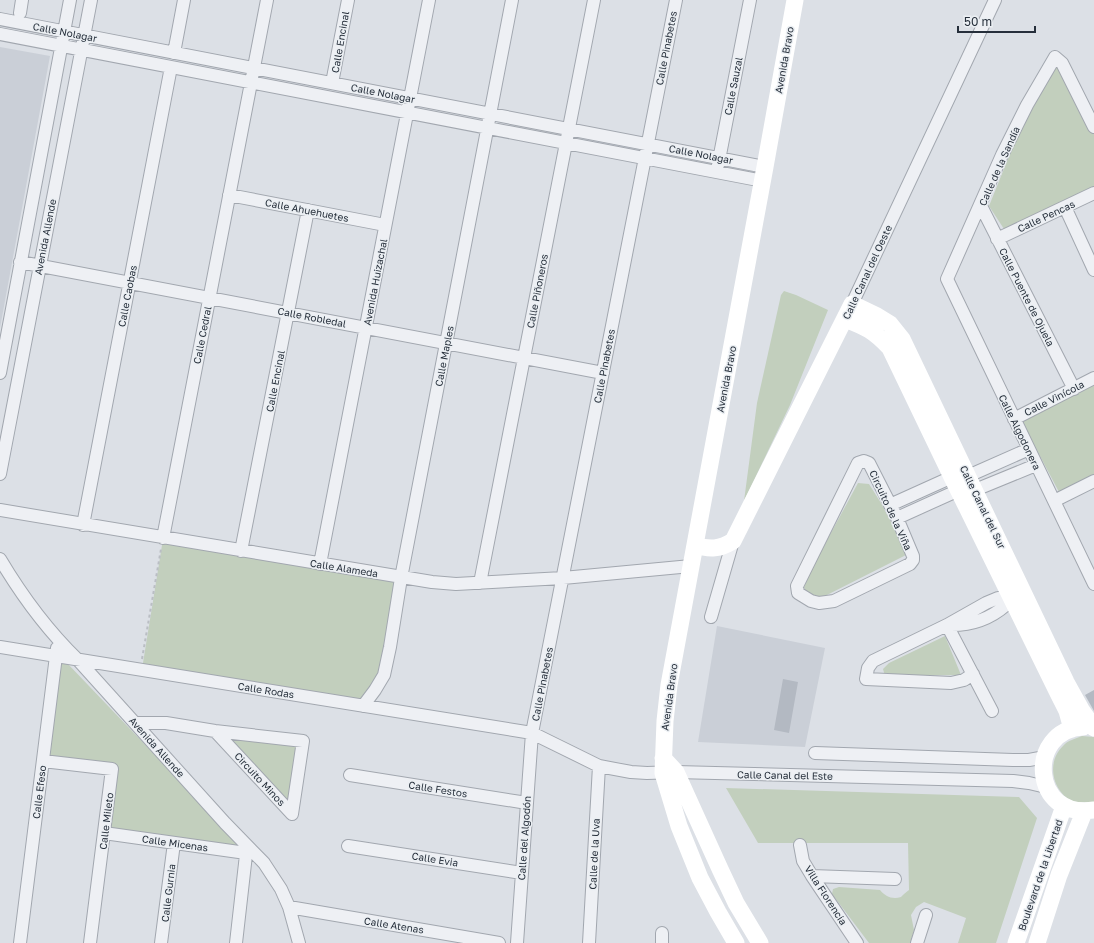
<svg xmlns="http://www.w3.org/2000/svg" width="1094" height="943" font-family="'Golos Text',sans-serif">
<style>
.built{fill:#cacfd7}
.green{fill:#c2cfbd}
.building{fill:#b3b9c2}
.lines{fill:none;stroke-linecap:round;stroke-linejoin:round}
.street-casing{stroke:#a2a7af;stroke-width:14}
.path{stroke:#babec4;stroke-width:2;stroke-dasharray:3 3;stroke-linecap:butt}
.street{stroke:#eef0f4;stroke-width:12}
.secondary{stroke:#fff;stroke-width:17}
.labels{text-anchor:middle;stroke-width:3;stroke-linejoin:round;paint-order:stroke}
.street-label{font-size:10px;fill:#262f3b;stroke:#ebeff3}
</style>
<rect width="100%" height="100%" fill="#dce0e6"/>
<path class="built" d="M0,47L50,56L0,328Z
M717,626L825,648L805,747L698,742Z"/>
<path class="green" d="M1055,64L1064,73L1094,131V189L1004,229L989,206L1018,134Z
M784,291L796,295L828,310L790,405L744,501L757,403L781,295Z
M1094,384V475L1059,492L1021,420Z
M858,483L869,484L881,503L908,554L821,598L806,594L804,587L813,566Z
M163,539L400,578L382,674L363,704L142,669Z
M945,636L961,675L885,676L883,669L889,663Z
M58,659L67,663L242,846L102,835L109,765L45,756Z
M217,732L301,742L291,811Z
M1082,736L1094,737V802C1088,802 1078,803 1072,801C1052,791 1046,762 1063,746C1068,740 1075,739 1082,736Z
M726,788L1019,797L1037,818L996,943H958L966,918L924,902L916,907L911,915L914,930L910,943H869L832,894L833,889L839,887L880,890C885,896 892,900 901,897C903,895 906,892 909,890L908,843H758Z"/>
<path class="building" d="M783,679L798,682L789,733L774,730Z
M1094,690V711L1085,695Z"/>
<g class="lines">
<g class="street-casing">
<path id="street" d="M20,13L22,0
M0,19L765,167
M0,34L763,181
M174,53L184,0
M332,83L348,0
M1094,127L1062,63L1055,57L1027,105L1002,155L947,279L1094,584
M718,165L750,0
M229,195L385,225
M981,206L1074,389
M1065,207L1094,270
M997,239L1094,193
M20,262L603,373
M852,304L995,0
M0,373L70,0
M1014,419L1094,378
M864,461L869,463L897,518L913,556V560L910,564L834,601L819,603L811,601L798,593L797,586L858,463Z
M0,474L91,0
M1054,501L1094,481
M890,505L952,477L968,476L1029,449
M0,510L432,582L456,584L563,578L691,566
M897,518L959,490H975L1036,465
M83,525L171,67
M163,538L267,0
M241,551L308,210
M0,559C22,596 46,629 78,660L225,823L264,863L281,889L289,907L299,943
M320,564L429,0
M480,583L594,0
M711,617L733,541
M947,625L992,711
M947,625C969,626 990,619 1006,605C1009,601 1011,598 1015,596
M0,647L532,733L599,766L631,772L647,773L676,772L1013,781L1029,783L1046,787
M973,674L964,680L951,683L866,679L868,668L873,661L947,625L986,603L998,598H1012
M363,706L375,690L384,675L390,647L401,578L512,0
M135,723H166L215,731L303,741L292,814
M215,731L292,814
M815,753L1013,760H1029L1045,757
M43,761L112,769L90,943
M350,775L527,803
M104,833L246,853
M800,845L803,861L812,876L857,943
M348,846L522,873
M812,876L895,879
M289,907L499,943
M20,943L57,648
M161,943L174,843
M236,943L247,846
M517,943L532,733L676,0
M589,943L599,766
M662,943V933
M917,943L926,915"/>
</g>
<path class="path" d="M142,659L161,549"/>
<use href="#street" class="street"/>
<path class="secondary" d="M845,319C866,327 874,331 890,348L952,477L1057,691L1067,711L1072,729
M695,545C710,550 720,549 733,541L852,304L877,316L890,324L902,339L1066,682L1082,711L1094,728
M1083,727C1026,730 1031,820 1094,810
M663,758L676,772L720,869L736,903L760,943
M736,943L718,912L700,878L679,826L663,773L665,721L669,685L765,167L795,0
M1016,943L1064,806
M1037,943L1059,875L1084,812"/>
</g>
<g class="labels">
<g class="street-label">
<text transform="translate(65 32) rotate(11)" y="4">Calle Nolagar</text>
<text transform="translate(340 42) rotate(-80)" y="4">Calle Encinal</text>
<text transform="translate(666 48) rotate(-79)" y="4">Calle Pinabetes</text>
<text transform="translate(784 60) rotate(-80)" y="4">Avenida Bravo</text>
<text transform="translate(733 86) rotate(-79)" y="4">Calle Sauzal</text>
<text transform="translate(383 93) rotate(11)" y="4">Calle Nolagar</text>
<text transform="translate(701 154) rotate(11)" y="4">Calle Nolagar</text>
<text transform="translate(999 166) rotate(-66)" y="4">Calle de la Sandía</text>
<text transform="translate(307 210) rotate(11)" y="4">Calle Ahuehuetes</text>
<text transform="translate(1046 216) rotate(-25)" y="4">Calle Pencas</text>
<text transform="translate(45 237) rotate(-79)" y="4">Avenida Allende</text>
<text transform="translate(867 272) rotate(-65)" y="4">Calle Canal del Oeste</text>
<text transform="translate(375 282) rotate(-79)" y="4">Avenida Huizachal</text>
<text transform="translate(537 291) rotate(-79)" y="4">Calle Piñoneros</text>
<text transform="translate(127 296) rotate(-79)" y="4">Calle Caobas</text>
<text transform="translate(1027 297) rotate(63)" y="4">Calle Puente de Ojuela</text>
<text transform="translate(312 317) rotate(11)" y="4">Calle Robledal</text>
<text transform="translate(202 335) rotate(-79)" y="4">Calle Cedral</text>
<text transform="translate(444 356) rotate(-79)" y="4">Calle Maples</text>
<text transform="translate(604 366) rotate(-79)" y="4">Calle Pinabetes</text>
<text transform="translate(726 379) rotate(-79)" y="4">Avenida Bravo</text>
<text transform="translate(275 381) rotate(-79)" y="4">Calle Encinal</text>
<text transform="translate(1054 398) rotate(-27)" y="4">Calle Vinícola</text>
<text transform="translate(1020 432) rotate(64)" y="4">Calle Algodonera</text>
<text transform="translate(983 507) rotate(64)" y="4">Calle Canal del Sur</text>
<text transform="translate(891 510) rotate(65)" y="4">Circuito de la Viña</text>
<text transform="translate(344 568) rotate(9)" y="4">Calle Alameda</text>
<text transform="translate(542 684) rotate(-79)" y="4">Calle Pinabetes</text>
<text transform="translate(266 690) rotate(9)" y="4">Calle Rodas</text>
<text transform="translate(669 697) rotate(-82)" y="4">Avenida Bravo</text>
<text transform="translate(157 747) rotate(48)" y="4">Avenida Allende</text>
<text transform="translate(785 775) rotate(1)" y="4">Calle Canal del Este</text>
<text transform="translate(260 779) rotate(47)" y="4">Circuito Minos</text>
<text transform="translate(438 789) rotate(9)" y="4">Calle Festos</text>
<text transform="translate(39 792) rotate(-83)" y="4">Calle Efeso</text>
<text transform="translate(106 821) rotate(-83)" y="4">Calle Mileto</text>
<text transform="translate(524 838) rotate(-86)" y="4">Calle del Algodón</text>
<text transform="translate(175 843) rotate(8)" y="4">Calle Micenas</text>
<text transform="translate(594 854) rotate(-87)" y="4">Calle de la Uva</text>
<text transform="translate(435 859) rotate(9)" y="4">Calle Evia</text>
<text transform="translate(1040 875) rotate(-71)" y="4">Boulevard de la Libertad</text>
<text transform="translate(168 893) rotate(-83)" y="4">Calle Gurnia</text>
<text transform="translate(826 895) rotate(57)" y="4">Villa Florencia</text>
<text transform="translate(394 925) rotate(9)" y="4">Calle Atenas</text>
</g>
</g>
<path d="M958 26v6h77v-6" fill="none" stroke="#262f3b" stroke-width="2"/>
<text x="964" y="26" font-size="12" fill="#262f3b" stroke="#ebeff3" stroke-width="3" paint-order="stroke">50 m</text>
</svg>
